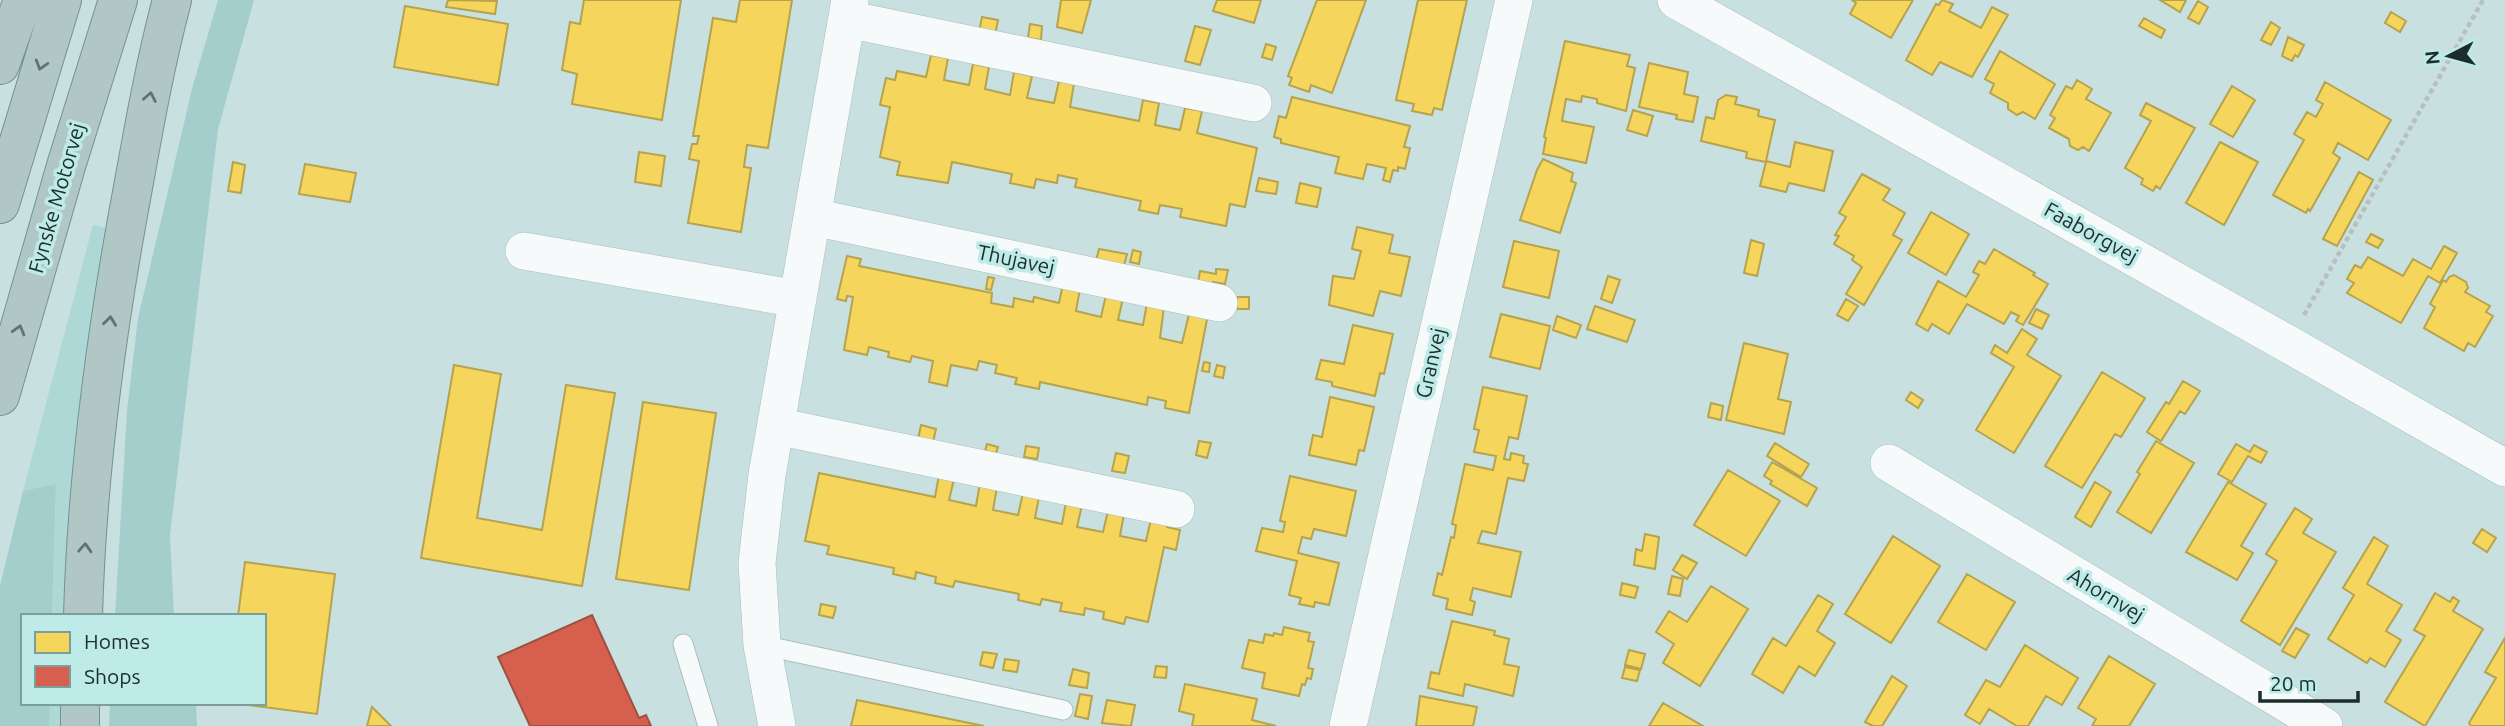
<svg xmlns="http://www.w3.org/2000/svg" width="2505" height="726" font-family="Ubuntu,sans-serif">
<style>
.green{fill:#aed8d5}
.forest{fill:#a4cecb}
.homes{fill:#f6d55c;stroke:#b5a34e;stroke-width:2}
.shops{fill:#d6604d;stroke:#9e5143;stroke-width:2}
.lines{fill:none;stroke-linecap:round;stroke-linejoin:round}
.lane-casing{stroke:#aabdbc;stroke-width:21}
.street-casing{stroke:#aabdbc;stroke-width:38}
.highway-casing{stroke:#739290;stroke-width:40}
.path{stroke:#b7c0bf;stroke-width:4.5;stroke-dasharray:5 3.5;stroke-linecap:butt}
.lane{stroke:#f7fafa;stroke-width:19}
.street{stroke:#f7fafa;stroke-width:37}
.highway{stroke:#b1c7c6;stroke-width:38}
.oneway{stroke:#5f7371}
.labels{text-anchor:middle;stroke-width:7;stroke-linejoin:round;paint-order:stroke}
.street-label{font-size:21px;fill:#1c2e2c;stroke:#beebe7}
</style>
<rect width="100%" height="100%" fill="#c8e0df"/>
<path class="green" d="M93,225L107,228L66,616H52L56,485L23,491Z
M50,703H62V726H49Z"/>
<path class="forest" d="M218,0H254L218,129L170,535L174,616H115L127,411L138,318L193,85Z
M56,484L52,616H23V703H50L49,726H0V586L23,491Z
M110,703H194L196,705L197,726H109Z"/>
<path class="homes" d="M448,0L497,1L495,14L446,7Z
M584,0H681L662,120L572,104L577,74L562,70L570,22L580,24Z
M740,0H792L768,148L747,145L744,167L751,168L741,232L688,223L699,161L689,159L692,144H697L699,136H693L713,18L736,22Z
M1061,0H1091L1082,33L1057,27Z
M1217,0H1261L1254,23L1213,11Z
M1317,0H1366L1332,93L1311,85L1309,92L1289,85L1292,78L1288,76Z
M1418,0H1467L1442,110L1434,108L1432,115L1412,111L1414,104L1396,100Z
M1913,0L1891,38L1850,14L1856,3L1852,0Z
M1942,0L1953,4L1949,11L1981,28L1992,7L2008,15L1972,77L1940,62L1932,75L1906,60L1936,4L1939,5Z
M2160,0H2186L2180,12Z
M2198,1L2208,7L2199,24L2188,18Z
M405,6L508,24L498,85L394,67Z
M2391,12L2406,21L2400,32L2385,23Z
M982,17L998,20L995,35L979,32Z
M2144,18L2165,30L2161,38L2139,26Z
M2271,22L2280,28L2271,45L2261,40Z
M1030,24L1042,26L1041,40L1028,38Z
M1195,26L1211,30L1200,65L1185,61Z
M2288,37L2304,45L2298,57L2295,55L2292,61L2282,56Z
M1565,41L1630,55L1627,66L1635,68L1626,111L1597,103V99L1582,96L1581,102L1566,99L1562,121L1594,127L1586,163L1543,154L1546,138L1544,137Z
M1266,44L1276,47L1272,60L1262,57Z
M2000,51L2055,84L2035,119L2023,112L2017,115L2008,109V103L1990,93L1994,84L1985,79Z
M931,55L948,58L944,80L969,85L973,64L989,67L985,89L1010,95L1014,72L1032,76L1027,98L1054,103L1059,81L1074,84L1070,107L1139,121L1143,100L1159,103L1155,125L1180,130L1185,108L1202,111L1197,133L1257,148L1245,207L1230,204L1226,226L1180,217L1182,209L1160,205L1158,214L1139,210L1141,201L1075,187L1077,179L1058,175L1057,183L1036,179L1034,188L1010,183L1012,174L952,162L948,183L897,175L900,162L880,157L890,107L880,105L886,78L895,80L897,71L926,77Z
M1649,63L1688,72L1684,94L1698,97L1693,122L1676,119L1677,115L1639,107Z
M2077,80L2092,89L2086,99L2111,113L2089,151L2083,147L2078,150L2070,146L2069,139L2049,128L2055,118L2050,115L2066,86L2072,89Z
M2325,82L2391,120L2368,160L2338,143L2333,153L2340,158L2310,211L2308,209L2306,213L2273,195L2304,140L2294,134L2307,112L2316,117L2323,104L2316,100Z
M2232,86L2255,100L2233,137L2210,124Z
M1726,95L1737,97L1735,104L1759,110L1758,116L1775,120L1766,161L1790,167L1795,142L1833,151L1824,191L1789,183L1786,192L1760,186L1766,162L1746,158L1747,152L1701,141L1706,117L1714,119L1718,100Z
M1292,97L1410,126L1404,147L1410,148L1405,169L1398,167V171L1393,170L1390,182L1383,180L1386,168L1367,164L1363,179L1335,173L1339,157L1281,143V139L1274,137L1279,116L1286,118Z
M2146,103L2195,128L2160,189L2156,186L2153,191L2141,184L2143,179L2125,168L2151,121L2140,115Z
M1633,110L1653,116L1647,136L1627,130Z
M2220,142L2258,162L2224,225L2186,203Z
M639,152L665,156L661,186L635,182Z
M1543,159L1573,173L1571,181L1576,183L1560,233L1520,220L1537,170Z
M233,162L245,165L241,193L228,191Z
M305,164L356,173L350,202L299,194Z
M2359,172L2373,180L2337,246L2323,239Z
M1862,174L1890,189L1883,200L1905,213L1893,235L1902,240L1864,305L1846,294L1862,267L1852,260L1854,256L1834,244L1839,236L1835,235L1846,217L1839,213Z
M1259,178L1278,182L1276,194L1256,191Z
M1300,183L1321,188L1317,207L1296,203Z
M1931,212L1969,234L1946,275L1908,253Z
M1357,227L1393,235L1389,253L1410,257L1401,296L1380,291L1373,316L1329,305L1333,276L1354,279L1361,251L1352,249Z
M2371,234L2383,240L2378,248L2366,242Z
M1751,240L1764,244L1757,276L1744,273Z
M1514,241L1559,251L1549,298L1503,287Z
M2444,246L2457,253L2440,283L2428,276L2401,323L2347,293L2354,283L2347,279L2355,265L2361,268L2368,257L2403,276L2413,259L2431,269Z
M1099,249L1127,254L1124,266L1096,261Z
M1994,249L2035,273L2033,275L2048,284L2023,325L2016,321L2019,316L2011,312L2004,324L1967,304L1949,334L1932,324L1928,331L1916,324L1938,281L1966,297L1979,275L1973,272L1979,261L1985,264Z
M1133,250L1141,252L1139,264L1130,262Z
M847,256L861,259L859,266L992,293L991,303L1013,307L1014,298L1033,302L1034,297L1059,303L1063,284L1080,288L1076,311L1101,317L1106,295L1123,298L1118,320L1143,325L1147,303L1164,307L1160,338L1182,343L1190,310L1208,314L1189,413L1165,408L1166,401L1148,397L1147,405L1040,382L1039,389L1015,384L1017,378L995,373L997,365L979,361L977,370L951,365L947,386L929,382L933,361L912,356L910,362L888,357L889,352L869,347L867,355L844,350L853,297L847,296L846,301L837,299Z
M1216,269L1228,270L1225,284L1213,282V286L1198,283L1200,271L1216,274Z
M2454,275L2466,282L2468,288L2465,292L2490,306L2486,312L2493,316L2475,347L2468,343L2464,351L2424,328L2435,307L2430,304L2443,280L2446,282L2449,277Z
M1608,276L1620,280L1612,303L1601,299Z
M988,277L994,278L991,290L986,289Z
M1237,297H1249V309H1237Z
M1846,299L1858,306L1848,321L1837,315Z
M1595,306L1635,320L1627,342L1587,329Z
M2036,309L2049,315L2042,329L2029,323Z
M1501,314L1550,326L1540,369L1490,357Z
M1557,316L1581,325L1576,338L1553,330Z
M1353,325L1393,334L1384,374L1380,373L1375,396L1332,386V382L1316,379L1321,360L1344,364Z
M2022,329L2037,339L2027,355L2061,376L2014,453L1976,430L2014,367L1991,353L1995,345L2007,353Z
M1744,343L1788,354L1778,399L1791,402L1784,434L1726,420Z
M1204,362L1210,363L1209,372L1202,371Z
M454,365L501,374L477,518L542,530L566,385L615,393L582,586L421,558Z
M1217,365L1225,367L1223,378L1214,376Z
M2102,372L2145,398L2121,437L2115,434L2082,488L2045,466Z
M2183,381L2200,391L2185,414L2180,411L2161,441L2147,432L2166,402L2169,404Z
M1483,387L1527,396L1518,439L1509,437L1504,459L1510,460L1511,453L1524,456L1523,463L1528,464L1524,481L1508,478L1496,534L1482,531L1478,543L1521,552L1511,597L1473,588L1470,600L1475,602L1472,615L1446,609L1448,599L1433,595L1438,573L1442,575L1451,537L1454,538L1456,525L1452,524L1465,464L1493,470L1496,456L1474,452L1479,430L1474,429Z
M1911,392L1923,400L1918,408L1906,400Z
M1330,397L1374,407L1364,451L1359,450L1356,465L1309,455L1313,435L1322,437Z
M643,402L716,413L689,590L616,579Z
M1711,403L1723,406L1721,420L1708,417Z
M921,425L936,429L933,442L918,439Z
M1199,441L1211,443L1207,458L1196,455Z
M2156,441L2194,463L2151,533L2117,512L2140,474L2137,472Z
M1775,443L1809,464L1801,477L1767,456Z
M987,444L998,447L996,453L985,451Z
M2236,444L2250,452L2254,445L2267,452L2261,463L2248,456L2232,482L2218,474Z
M1026,446L1039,448L1037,459L1024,457Z
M1116,453L1129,456L1125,473L1112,471Z
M1772,462L1817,488L1807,506L1770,484L1772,481L1764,476Z
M1728,470L1780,501L1746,556L1694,525Z
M819,473L935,497L939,475L954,479L949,500L976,506L980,483L997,487L993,510L1018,515L1023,493L1039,497L1035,518L1062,524L1066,502L1082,505L1077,527L1103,532L1108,511L1124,514L1120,536L1146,541L1151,519L1167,523V527L1180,530L1176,550L1164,547L1148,622L1126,617L1124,624L1103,619L1104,612L1085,608L1084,615L1060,611L1062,603L1042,599L1040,605L1018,600L1019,594L955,581L953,587L935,583L936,577L916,572L915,579L893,574L894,568L827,554L829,546L805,541Z
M1290,476L1356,491L1346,536L1314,529L1311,539L1302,537L1298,553L1339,563L1329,605L1315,602L1314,607L1299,604L1301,598L1289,595L1297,561L1256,551L1262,528L1283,532L1285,522L1280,521Z
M2095,482L2111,492L2091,527L2075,517Z
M2228,482L2266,504L2241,546L2253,553L2237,580L2186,552Z
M2295,508L2312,519L2303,533L2336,552L2280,645L2241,621L2277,561L2266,554Z
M2482,529L2496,538L2487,552L2473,543Z
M1645,534L1659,537L1655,569L1634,565L1636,549L1642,551Z
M1893,536L1940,566L1891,643L1845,614Z
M2374,537L2388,546L2367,584L2402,605L2386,631L2401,640L2385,667L2370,658L2367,663L2328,639L2354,595L2343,588Z
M1682,555L1697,563L1687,579L1673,570Z
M245,562L335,574L317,714L232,703H264V616H238Z
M1967,574L2015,602L1986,650L1938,622Z
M1672,576L1683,579L1680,596L1668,594Z
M1622,583L1638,587L1635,598L1620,595Z
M1711,586L1748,609L1700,686L1663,663L1674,644L1656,632L1669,611L1687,622Z
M2435,593L2450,602L2453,597L2459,601L2453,611L2483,629L2425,726L2385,702L2425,636L2414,630Z
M1818,595L1833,604L1817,631L1835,643L1815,676L1799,666L1783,693L1752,674L1773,638L1786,646Z
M821,604L836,607L833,618L819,615Z
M1452,621L1495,631L1494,635L1509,639L1504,664L1519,667L1513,696L1465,684L1463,696L1428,688L1431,672L1439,674Z
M1284,627L1310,633L1308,641L1314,642L1308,668L1313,669L1311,679L1307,678L1305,685L1302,684L1299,696L1262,688L1265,673L1242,668L1249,640L1263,643L1265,634L1273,636L1274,633L1282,635Z
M2296,628L2309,635L2295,658L2282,651Z
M2505,638V726H2471L2469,723L2496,678L2485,672Z
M2025,645L2078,678L2062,705L2046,696L2028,726H2017L1989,709L1980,724L1965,715L1986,680L2000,687Z
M1629,650L1645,654L1641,669L1625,665Z
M983,652L997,654L993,668L980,665Z
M2109,656L2155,684L2129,726H2092L2096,719L2078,708Z
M1005,659L1019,661L1017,672L1003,670Z
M1156,666L1167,667L1166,678L1154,677Z
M1625,667L1640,670L1637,681L1622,678Z
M1073,669L1089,673L1087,688L1069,685Z
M1892,676L1907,686L1882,726H1873L1865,722Z
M1185,684L1257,699L1252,720L1276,726H1192L1194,715L1179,711Z
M1080,694L1092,696L1088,719L1075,716Z
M1420,696L1477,707L1473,726H1416Z
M857,700L984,726H851Z
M1107,700L1135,705L1131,726L1102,723Z
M1663,703L1703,726H1649Z
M372,707L391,726H367Z"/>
<path class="shops" d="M592,615L639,718L646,715L651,726H530L498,657Z"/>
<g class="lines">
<g class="lane-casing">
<path id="lane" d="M683,644L708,726
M762,645L1063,710"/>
</g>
<g class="street-casing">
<path id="street" d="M1676,0L2288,344L2505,468
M847,19L1253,103
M813,217L1219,303
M524,251L798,299
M776,426L1176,509
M1889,463L2324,726
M777,726L762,645L757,563L767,475L850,0
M1348,726L1514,0"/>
</g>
<g class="highway-casing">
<path id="highway" d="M0,65L23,0
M0,204L62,0
M0,396L66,166L118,0
M83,616C87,470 107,325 134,182C145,121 156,60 172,0
M80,726V703"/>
</g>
<path class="path" d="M2304,315L2483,0"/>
<use href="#lane" class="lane"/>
<use href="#street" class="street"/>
<use href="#highway" class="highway"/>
</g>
<defs><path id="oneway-chevron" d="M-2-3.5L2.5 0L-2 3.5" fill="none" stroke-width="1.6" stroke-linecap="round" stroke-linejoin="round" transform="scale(1.75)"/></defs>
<g class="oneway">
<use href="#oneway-chevron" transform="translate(41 65) rotate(107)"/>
<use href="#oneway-chevron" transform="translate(150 97) rotate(-79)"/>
<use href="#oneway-chevron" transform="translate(110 321) rotate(-83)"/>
<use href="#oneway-chevron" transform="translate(19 330) rotate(-74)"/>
<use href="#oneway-chevron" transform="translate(85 548) rotate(-87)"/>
</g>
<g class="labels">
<g class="street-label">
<text transform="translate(57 198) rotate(-74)" y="7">Fynske Motorvej</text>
<text transform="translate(2091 233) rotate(29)" y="7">Faaborgvej</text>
<text transform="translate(1016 260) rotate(12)" y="7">Thujavej</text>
<text transform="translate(1431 363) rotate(-77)" y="7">Granvej</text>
<text transform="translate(2106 595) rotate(31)" y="7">Ahornvej</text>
</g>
</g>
<rect x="21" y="614" width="245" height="91" fill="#beebe7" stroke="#7d9f9c" stroke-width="2"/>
<rect x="35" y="632" width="35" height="21" fill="#f6d55c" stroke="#7d9f9c" stroke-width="2"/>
<text x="84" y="649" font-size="21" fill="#1c2e2c">Homes</text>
<rect x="35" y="666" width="35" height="21" fill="#d6604d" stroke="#7d9f9c" stroke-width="2"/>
<text x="84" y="684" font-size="21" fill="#1c2e2c">Shops</text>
<g transform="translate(2449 56) rotate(264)" stroke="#beebe7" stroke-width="5" paint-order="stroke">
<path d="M0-5L12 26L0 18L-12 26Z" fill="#1c2e2c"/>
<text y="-10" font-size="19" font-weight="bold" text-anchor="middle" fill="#1c2e2c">N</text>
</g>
<path d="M2260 691v10h98v-10" fill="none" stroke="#1c2e2c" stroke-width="3.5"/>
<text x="2270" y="691" font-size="21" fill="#1c2e2c" stroke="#beebe7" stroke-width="5" paint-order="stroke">20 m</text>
</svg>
